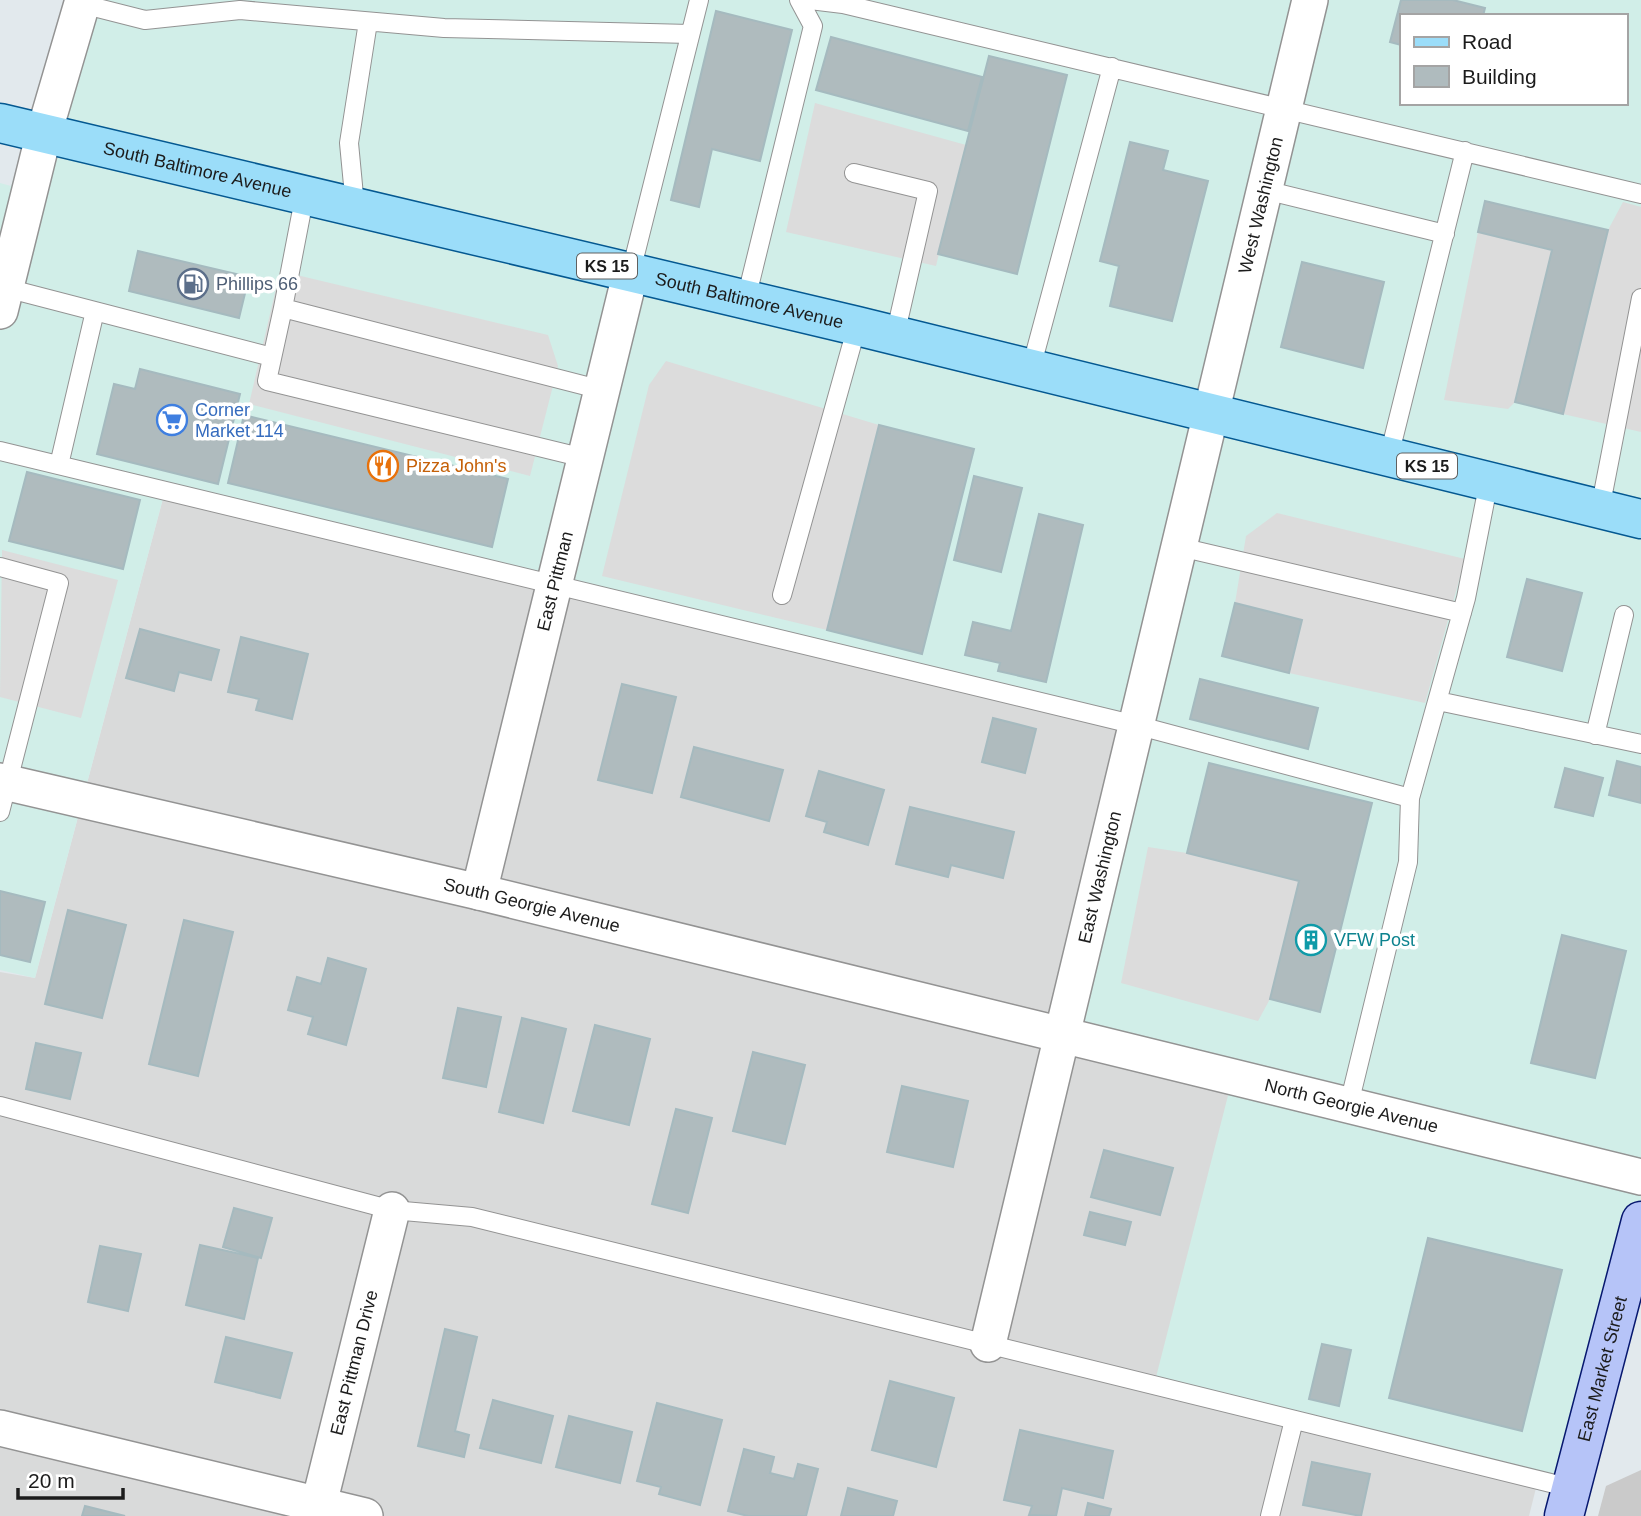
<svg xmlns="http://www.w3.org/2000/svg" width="1641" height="1516" font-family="Helvetica,sans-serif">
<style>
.residential{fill:#d9dada}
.commercial{fill:#d1eee8;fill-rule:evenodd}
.religious{fill:#cacaca}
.parking{fill:#dcdcdc}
.building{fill:#afbbbe;stroke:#a5babf;stroke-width:2}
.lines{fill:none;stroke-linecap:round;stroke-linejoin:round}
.lane-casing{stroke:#939393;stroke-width:20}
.street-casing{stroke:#939393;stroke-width:38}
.secondary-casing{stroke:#07186f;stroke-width:41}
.primary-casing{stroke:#045891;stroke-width:41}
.lane{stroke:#fff;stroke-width:18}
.street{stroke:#fff;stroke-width:35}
.secondary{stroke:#b6c4f8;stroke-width:38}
.primary{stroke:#9bddf9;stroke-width:38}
.labels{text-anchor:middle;stroke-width:7;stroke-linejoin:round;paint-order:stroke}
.shield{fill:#fff;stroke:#606060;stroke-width:2}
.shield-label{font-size:16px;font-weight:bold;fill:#1c1c1c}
.street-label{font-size:18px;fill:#1c1c1c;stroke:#fff}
.service-label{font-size:18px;fill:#4e5e75;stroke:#fff;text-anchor:start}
.shop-label{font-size:18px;fill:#366cbe;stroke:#fff;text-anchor:start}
.food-label{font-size:18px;fill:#c56008;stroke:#fff;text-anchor:start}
.culture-label{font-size:18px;fill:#0d838f;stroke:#fff;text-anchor:start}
</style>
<rect width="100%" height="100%" fill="#e2e9ed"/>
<path class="residential" d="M165,491L1136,725L1233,1076L1538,1480L1529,1516H0V972L35,978Z"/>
<path class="commercial" d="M75,0H1641V1221L1571,1488L1154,1385L1233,1076L1061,1033L1136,726L165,491L35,978L0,970V183L11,186ZM1401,16H1625V103H1401Z"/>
<path class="religious" d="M1641,1470V1516H1598L1606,1486Z"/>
<path class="parking" d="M815,103L966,145L936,266L786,232Z
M1623,202L1641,207V432L1563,414L1608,230Z
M1478,232L1552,250L1515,402L1508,409L1444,400Z
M280,271L548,335L558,366L530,476L249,404Z
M666,361L879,425L827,630L602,576L649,385Z
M1277,513L1465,559L1425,703L1289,673L1235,603L1246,536Z
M2,550L118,580L81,718L0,697Z
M1148,847L1187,853L1299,881L1270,999L1258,1021L1121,983Z"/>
<path class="building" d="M1401,0H1453L1485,8L1483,16H1401V45L1390,42Z
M716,11L792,30L760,161L712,149L699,207L671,200Z
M831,37L982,77L968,131L816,90Z
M989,56L1067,75L1017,274L938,254Z
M1130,142L1168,151L1163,170L1208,181L1172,321L1110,306L1119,266L1100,261Z
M1485,201L1608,230L1563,414L1515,402L1552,250L1478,232Z
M138,251L249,277L239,318L129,291Z
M1302,262L1384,282L1363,368L1281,347Z
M140,369L240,394L218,484L97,454L114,384L135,389Z
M244,415L508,479L492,547L228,483Z
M879,425L974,449L922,654L827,630Z
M27,472L140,500L123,569L9,541Z
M974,476L1022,488L1001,572L954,560Z
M1039,514L1083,525L1046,682L998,671L1000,663L965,655L973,622L1011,631Z
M1527,579L1582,593L1562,671L1507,657Z
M1235,603L1302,620L1289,673L1222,656Z
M140,629L219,650L211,680L179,672L174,691L126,678Z
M241,637L308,654L292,719L256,710L259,699L228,692Z
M1200,679L1318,708L1308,749L1190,719Z
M622,684L676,697L652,793L598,780Z
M993,718L1036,729L1025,773L982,762Z
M694,747L783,770L769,821L681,797Z
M1617,761L1641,767V803L1609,795Z
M1209,763L1372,803L1320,1012L1270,999L1299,881L1187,853Z
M1565,768L1603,778L1593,816L1555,807Z
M819,771L884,790L868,845L824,832L827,822L806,816Z
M910,807L1014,832L1003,878L951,865L948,877L896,864Z
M0,891L45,902L30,962L0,955Z
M68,910L126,925L102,1018L45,1004Z
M184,920L233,932L198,1076L149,1064Z
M1562,935L1626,951L1595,1078L1531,1063Z
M328,958L366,969L346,1045L308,1034L313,1017L288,1010L297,977L321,984Z
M458,1008L501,1017L486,1087L443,1078Z
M522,1018L566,1029L543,1123L499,1112Z
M595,1025L650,1039L629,1125L573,1111Z
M36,1043L81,1053L70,1099L26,1089Z
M753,1052L805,1065L785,1144L733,1131Z
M902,1086L968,1101L953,1167L887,1152Z
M676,1109L712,1118L688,1213L652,1204Z
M1104,1150L1173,1168L1160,1215L1091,1197Z
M234,1208L272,1218L261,1258L223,1247Z
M1090,1212L1131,1222L1125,1245L1084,1235Z
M1428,1238L1562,1270L1522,1431L1389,1398Z
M200,1245L258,1258L244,1319L186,1305Z
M100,1246L141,1254L128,1311L88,1302Z
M445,1329L477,1337L455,1431L469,1435L464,1457L418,1446Z
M226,1337L292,1353L280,1398L215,1382Z
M1322,1344L1351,1350L1339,1406L1309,1399Z
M890,1381L954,1398L936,1467L872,1450Z
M493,1400L553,1416L541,1463L480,1448Z
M657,1403L722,1420L700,1505L659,1494L661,1487L637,1481Z
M569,1416L632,1432L620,1483L556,1467Z
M1020,1430L1113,1451L1103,1498L1062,1488L1056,1516L1029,1515L1032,1506L1004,1500Z
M744,1449L774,1457L770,1473L794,1479L798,1464L818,1469L806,1516H748L728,1511Z
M1312,1462L1370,1474L1361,1516L1303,1505Z
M848,1488L897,1501L893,1516H841Z
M1088,1503L1111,1509L1109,1516H1085Z
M85,1506L125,1516H82Z"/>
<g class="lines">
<g class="lane-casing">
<path id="lane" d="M810,0L843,4L1641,194
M82,4L145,20L240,10L444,28L690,34
M854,173L928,191L895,335
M1265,190L1445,234
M355,206L349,143L368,22
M631,271L699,0
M6,288L272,357
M746,299L813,26L799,0
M283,308L305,194
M1031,368L1112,67
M0,451L1136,725L1410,798L1466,598L1489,481
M1389,456L1465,151
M584,458L267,381L283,308L602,390
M59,465L95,311
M1600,509L1641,298
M1180,547L1462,613
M0,567L59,583L0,812
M782,595L857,326
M1438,701L1641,744
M1595,735L1624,615
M1349,1104L1408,862L1410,798
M0,1106L392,1210L472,1217L1571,1488
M1270,1516L1294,1420"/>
</g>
<g class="street-casing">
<g id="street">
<path d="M0,311L44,133L83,0"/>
<path id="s1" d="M0,781L479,892L1641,1177"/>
<path id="s2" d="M479,892L631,271"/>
<path id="s3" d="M988,1344L1310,0"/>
<path d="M0,1428L365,1516"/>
<path id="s4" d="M316,1516L392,1210"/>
</g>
</g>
<g class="secondary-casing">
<g id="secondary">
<path id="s5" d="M1564,1516L1641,1221"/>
</g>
</g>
<g class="primary-casing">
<g id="primary">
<path id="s6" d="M0,123L857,326L1641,519"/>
</g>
</g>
<use href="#lane" class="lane"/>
<use href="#street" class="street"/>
<use href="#secondary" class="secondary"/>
<use href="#primary" class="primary"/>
</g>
<defs>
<g id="fuel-ring" transform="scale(1.575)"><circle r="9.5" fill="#fff" stroke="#5c6f8a" stroke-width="1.5"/><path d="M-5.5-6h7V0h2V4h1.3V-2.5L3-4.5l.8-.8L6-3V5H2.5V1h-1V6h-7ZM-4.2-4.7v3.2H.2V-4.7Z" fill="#5c6f8a"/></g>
<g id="supermarket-ring" transform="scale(1.575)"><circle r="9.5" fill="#fff" stroke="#3f7fe0" stroke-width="1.5"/><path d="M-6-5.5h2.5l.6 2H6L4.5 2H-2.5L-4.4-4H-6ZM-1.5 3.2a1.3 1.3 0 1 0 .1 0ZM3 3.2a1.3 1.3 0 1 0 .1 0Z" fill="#3f7fe0"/></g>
<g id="restaurant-ring" transform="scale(1.575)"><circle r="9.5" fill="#fff" stroke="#e8710a" stroke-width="1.5"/><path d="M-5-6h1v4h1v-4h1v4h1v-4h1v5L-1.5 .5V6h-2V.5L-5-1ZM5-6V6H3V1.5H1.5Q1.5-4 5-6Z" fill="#e8710a"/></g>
<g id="building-ring" transform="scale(1.575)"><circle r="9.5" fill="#fff" stroke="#0f9aa8" stroke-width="1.5"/><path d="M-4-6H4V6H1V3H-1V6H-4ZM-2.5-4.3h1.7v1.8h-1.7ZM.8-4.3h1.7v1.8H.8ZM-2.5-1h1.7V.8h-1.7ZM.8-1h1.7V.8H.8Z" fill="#0f9aa8"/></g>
</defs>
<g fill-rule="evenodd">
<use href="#fuel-ring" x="193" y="284"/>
<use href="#supermarket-ring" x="172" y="420"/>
<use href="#restaurant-ring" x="383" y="466"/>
<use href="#building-ring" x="1311" y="940"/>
</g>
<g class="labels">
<g class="shield">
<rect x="577" y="253.5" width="60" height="25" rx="5"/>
<rect x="1397" y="453.5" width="60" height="25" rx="5"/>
</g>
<g class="shield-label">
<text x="607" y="272">KS 15</text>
<text x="1427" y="472">KS 15</text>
</g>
<g class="street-label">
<text dy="6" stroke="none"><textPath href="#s6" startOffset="203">South Baltimore Avenue</textPath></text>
<text dy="6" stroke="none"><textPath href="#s3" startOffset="1171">West Washington</textPath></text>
<text dy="6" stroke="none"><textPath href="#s6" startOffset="770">South Baltimore Avenue</textPath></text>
<text dy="6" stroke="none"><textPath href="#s2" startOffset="320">East Pittman</textPath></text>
<text dy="6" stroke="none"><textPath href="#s3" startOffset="480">East Washington</textPath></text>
<text dy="6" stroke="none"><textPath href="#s1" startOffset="546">South Georgie Avenue</textPath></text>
<text dy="6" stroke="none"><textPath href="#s1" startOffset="1390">North Georgie Avenue</textPath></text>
<text dy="6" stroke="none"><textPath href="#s4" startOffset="158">East Pittman Drive</textPath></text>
<text dy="6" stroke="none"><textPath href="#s5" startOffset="152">East Market Street</textPath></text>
</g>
<g class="service-label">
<text x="216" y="290">Phillips 66</text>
</g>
<g class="shop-label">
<text x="195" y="416">Corner<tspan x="195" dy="21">Market 114</tspan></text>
</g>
<g class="food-label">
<text x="406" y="472">Pizza John's</text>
</g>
<g class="culture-label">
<text x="1334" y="946">VFW Post</text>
</g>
</g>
<rect x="1400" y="14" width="228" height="91" fill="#ffffff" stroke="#a4a4a4" stroke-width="2"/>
<rect x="1414" y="37" width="35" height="10" fill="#9bddf9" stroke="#a4a4a4" stroke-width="2"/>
<text x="1462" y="49" font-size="21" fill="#1c1c1c">Road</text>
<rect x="1414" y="66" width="35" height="21" fill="#afbbbe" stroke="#a4a4a4" stroke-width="2"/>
<text x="1462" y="84" font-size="21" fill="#1c1c1c">Building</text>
<path d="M18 1488v10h105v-10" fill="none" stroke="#1c1c1c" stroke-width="3.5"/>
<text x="28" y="1488" font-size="21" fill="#1c1c1c" stroke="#ffffff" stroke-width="5" paint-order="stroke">20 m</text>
</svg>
